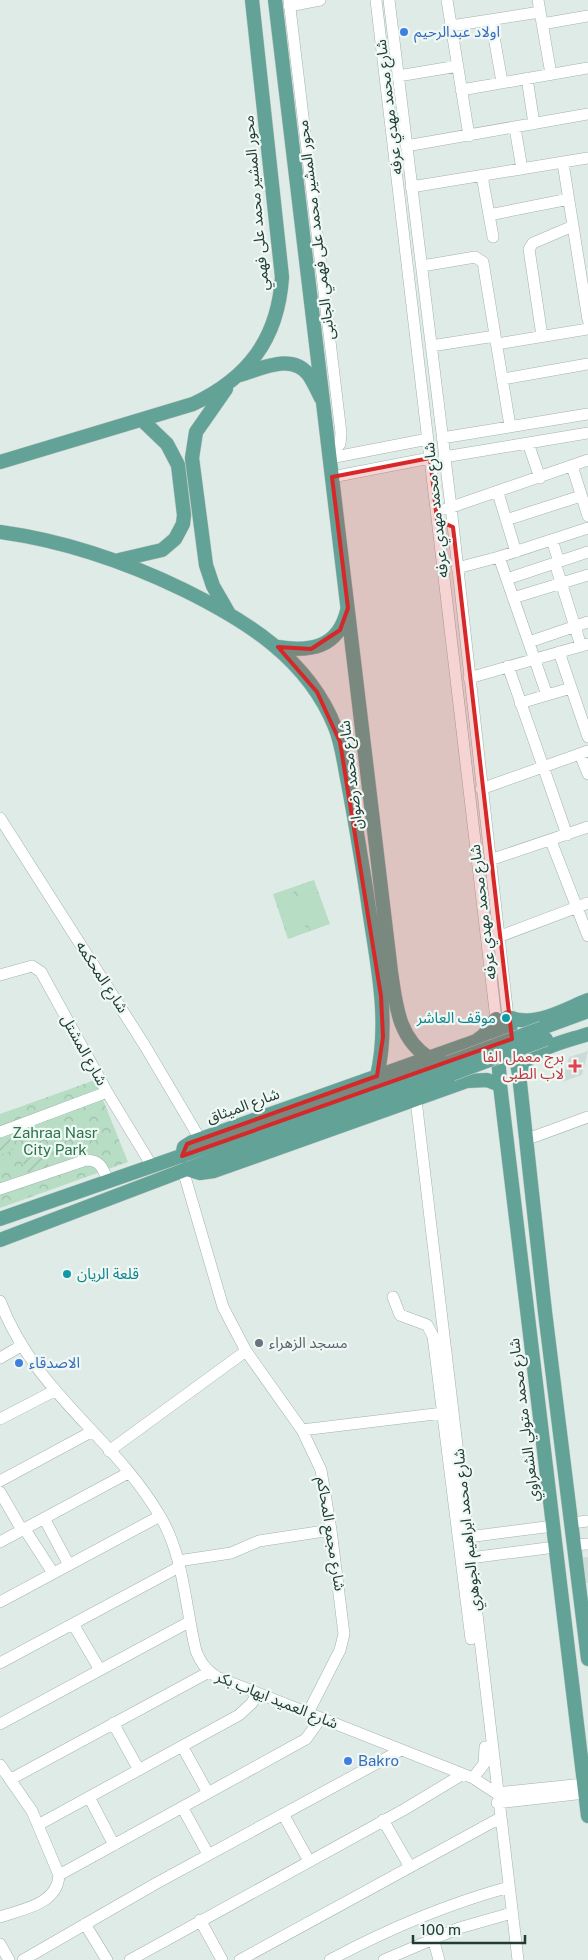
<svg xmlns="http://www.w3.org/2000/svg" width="588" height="1960" font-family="'Public Sans','Noto Sans Arabic',sans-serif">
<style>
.built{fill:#cddbd6}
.park{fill:url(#park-crowns)}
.garden{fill:url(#garden-furrows)}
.pitch{fill:#b7ddc4}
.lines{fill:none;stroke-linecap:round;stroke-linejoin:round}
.minor-casing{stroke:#a2b3ae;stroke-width:12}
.major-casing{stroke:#c1c8c7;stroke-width:15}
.minor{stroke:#fff;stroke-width:11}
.major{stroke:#62a297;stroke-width:14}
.major-bridge-casing{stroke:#c1c8c7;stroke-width:15;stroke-linecap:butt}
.major-bridge{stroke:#62a297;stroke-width:14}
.marked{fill:#d62828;fill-opacity:0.2;stroke:#d62828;stroke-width:4;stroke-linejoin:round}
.shop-dot{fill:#3f7fe0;stroke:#f0f8f4;stroke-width:2}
.culture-dot{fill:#0f9aa8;stroke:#f0f8f4;stroke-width:2}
.health-dot{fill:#e0444e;stroke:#f0f8f4;stroke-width:2}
.worship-dot{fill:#6b7280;stroke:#f0f8f4;stroke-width:2}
.labels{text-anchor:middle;stroke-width:4.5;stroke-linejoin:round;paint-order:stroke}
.shop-label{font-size:15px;fill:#366cbe;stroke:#f0f8f4;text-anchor:start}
.street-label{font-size:15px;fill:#203c36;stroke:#f0f8f4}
.culture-label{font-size:15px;fill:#0d838f;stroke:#f0f8f4;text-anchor:end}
.health-label{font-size:15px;fill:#be3a42;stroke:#f0f8f4;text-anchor:end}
.park-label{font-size:15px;fill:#29744c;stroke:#f0f8f4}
.worship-label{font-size:15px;fill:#5b616d;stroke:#f0f8f4;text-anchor:start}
</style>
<defs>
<pattern id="park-crowns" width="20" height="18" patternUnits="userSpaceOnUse" patternTransform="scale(1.25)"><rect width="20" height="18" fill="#b7ddc4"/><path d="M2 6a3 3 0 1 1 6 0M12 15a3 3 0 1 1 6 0" fill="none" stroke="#9dbfa9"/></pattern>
<pattern id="garden-furrows" width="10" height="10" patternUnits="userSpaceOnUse" patternTransform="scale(1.25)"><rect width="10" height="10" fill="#b7ddc4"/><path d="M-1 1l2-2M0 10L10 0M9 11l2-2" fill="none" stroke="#9dbfa9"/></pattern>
</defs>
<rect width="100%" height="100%" fill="#dfebe7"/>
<path class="built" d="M588,1051L582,1075L562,1082L569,1057Z
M588,1557V1583H584L581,1558Z"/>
<path class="park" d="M314,880L330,924L288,939L273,894Z
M95,1080L128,1162L0,1208V1114Z"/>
<path class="garden" d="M9,1133L13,1150L0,1155V1136Z
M43,1150L49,1168L29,1175L21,1158Z"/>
<path class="pitch" d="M313,881L328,924L310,930L295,887Z
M292,888L307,931L289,937L274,895Z"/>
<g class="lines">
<g class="minor-casing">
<path id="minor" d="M289,0L341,433L340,444L329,456
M376,0L496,1019
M389,0L451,507L508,1017
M447,0L469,136
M538,0L551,74
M289,6L320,0
M491,20L502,82
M542,24L588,16
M451,26L540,12
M398,76L458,66
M527,78L534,124
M461,90L588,68
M515,128L522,169
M406,146L588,114
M563,163L588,320
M482,176L493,237
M411,187L588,158
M489,215L569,199
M422,266L475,257L483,262L510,426
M542,336L529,249L533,243L573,226
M497,344L588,329
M431,346L495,336
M503,379L588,364
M442,438L588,414
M528,443L540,478
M444,457L588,433
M330,458L428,439
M572,466L588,516
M332,477L430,458
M498,493L516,552
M446,509L588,460
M506,520L581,496
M552,540L559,562
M499,557L547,695
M555,563L581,646
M457,568L499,557L588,528
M507,579L588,552
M513,598L588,575
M529,642L588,622
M559,652L588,737
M508,666L567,835
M469,678L588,644
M520,703L571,688
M580,754L588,774
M481,789L588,751
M0,818L145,1046L200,1139
M551,841L588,936
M490,860L588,827
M498,937L588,903
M0,975L32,966L41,972L107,1092L152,1166
M416,1100L518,1960
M0,1132L107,1092
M525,1140L588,1117
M183,1170L223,1307L246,1351L302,1430L321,1470L331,1530L344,1634L340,1650L308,1713
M0,1189L86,1160C101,1160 103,1169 108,1181
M393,1297L400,1315L427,1325L433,1336L471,1639
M0,1301C35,1393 113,1436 160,1516C184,1556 185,1606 196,1651C201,1663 206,1670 217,1677L473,1778L496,1793L584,1784
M0,1358L21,1346
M0,1419L54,1391
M302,1430L443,1413
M109,1451L246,1351
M0,1481L91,1432
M0,1492L22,1530
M44,1518L69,1565
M571,1523L588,1521
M24,1528L53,1573
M468,1537L553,1526
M0,1542L128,1473
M573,1545L588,1544
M470,1558L555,1547
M178,1561L231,1553L259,1541L331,1530
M0,1602L160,1516
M73,1624L100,1670
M0,1663L179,1567
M113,1723L139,1770
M0,1724L189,1622
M182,1746L208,1793
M0,1765L32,1811L59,1875C58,1904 23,1909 0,1917
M473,1778L484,1764L485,1747
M11,1779L209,1672
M89,1797L114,1845
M497,1803L585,1793
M182,1807L208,1854
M283,1814L309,1861
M383,1820L410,1867
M38,1825L239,1715L252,1703L257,1693
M59,1875L306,1739L321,1718
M200,1920L222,1960
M85,1924L107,1960
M433,1938L439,1960
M0,1944L9,1960
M23,1960L155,1884L401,1750
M130,1960L405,1809L463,1774
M240,1960L500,1818
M330,1960C386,1930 447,1904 509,1887
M384,1960L459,1928L512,1913"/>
</g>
<g class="major-casing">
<path id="major" d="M275,0L391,972C396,1005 398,1038 429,1058
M240,375C261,369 291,353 308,374C313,381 317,390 321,398
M226,389L196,432L192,458L206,565L213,586L228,612
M0,462L193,404C248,378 278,339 282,277L252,0
M0,532C66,541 124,561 184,590C247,621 308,659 335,727C342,744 344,764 348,783C355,820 361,857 367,895C375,955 391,1017 377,1076
M119,560L162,550L175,539L183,524L184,515L178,465L167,444L142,420
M278,647C310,652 338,648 347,611
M508,1017L519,1074L545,1312L588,1659
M508,1017C535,1028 563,1010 588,1000
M496,1019L500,1085L588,1816
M542,1028L588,1011
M519,1074C527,1048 565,1042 588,1034
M182,1156L184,1147L192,1142L476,1041L484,1035L496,1019
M187,1169L200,1173L214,1171L467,1081L487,1080L500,1085
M0,1219L448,1063
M0,1240L187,1169L452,1074"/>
</g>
<use href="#minor" class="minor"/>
<use href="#major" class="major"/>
<g class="major-bridge-casing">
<path id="major-bridge" d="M448,1063L542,1028
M452,1074L546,1039"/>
</g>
<use href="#major-bridge" class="major-bridge"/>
</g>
<path class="marked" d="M430,458L437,520L453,527L512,1039L182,1156L187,1144L377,1076L383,1037L381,996L340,742L317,692L278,647L311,649L340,630L348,608L332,477Z"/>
<g class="shop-dot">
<circle cx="404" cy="32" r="5"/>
<circle cx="19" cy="1363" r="5"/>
<circle cx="348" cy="1761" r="5"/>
</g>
<g class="culture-dot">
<circle cx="506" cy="1018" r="5"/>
<circle cx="67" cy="1274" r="5"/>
</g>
<path class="health-dot" d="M572.5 1058.5h5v5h5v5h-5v5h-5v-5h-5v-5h5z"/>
<circle class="worship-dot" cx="259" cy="1343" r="5"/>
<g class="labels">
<g class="shop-label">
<text x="414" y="37">اولاد عبدالرحيم</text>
<text x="29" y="1368">الاصدقاء</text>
<text x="358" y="1766">Bakro</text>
</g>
<g class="street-label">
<text transform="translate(389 107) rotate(-97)" y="5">شارع محمد مهدي عرفه</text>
<text transform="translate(256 203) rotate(-95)" y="5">محور المشير محمد على فهمي</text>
<text transform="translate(316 230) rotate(-97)" y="5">محور المشير محمد على فهمي الجانبى</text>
<text transform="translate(436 510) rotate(-96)" y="5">شارع محمد مهدي عرفه</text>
<text transform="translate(351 775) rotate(-97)" y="5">شارع محمد رضوان</text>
<text transform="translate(483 912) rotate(-97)" y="5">شارع محمد مهدي عرفه</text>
<text transform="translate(102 977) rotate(57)" y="5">شارع المحكمه</text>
<text transform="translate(84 1050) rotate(61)" y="5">شارع المشتل</text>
<text transform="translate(243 1106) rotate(-20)" y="5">شارع الميثاق</text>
<text transform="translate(524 1420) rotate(-97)" y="5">شارع محمد متولي الشعراوي</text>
<text transform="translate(467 1530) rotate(-96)" y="5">شارع محمد ابراهيم الجوهري</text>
<text transform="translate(331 1534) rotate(81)" y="5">شارع مجمع المحاكم</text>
<text transform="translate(277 1700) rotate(22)" y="5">شارع العميد ايهاب بكر</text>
</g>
<g class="culture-label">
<text x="496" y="1023">موقف العاشر</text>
<text x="77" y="1279" text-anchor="start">قلعة الريان</text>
</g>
<g class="health-label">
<text x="564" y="1062">برج معمل الفا<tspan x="564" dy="17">لاب الطبى</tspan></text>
</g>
<g class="park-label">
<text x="55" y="1138">Zahraa Nasr<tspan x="55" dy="17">City Park</tspan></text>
</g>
<g class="worship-label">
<text x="269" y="1348">مسجد الزهراء</text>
</g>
</g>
<path d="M413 1935v8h112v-8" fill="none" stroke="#203c36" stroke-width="2.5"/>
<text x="420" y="1935" font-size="15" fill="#203c36" stroke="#f0f8f4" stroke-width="4" paint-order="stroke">100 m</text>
</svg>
